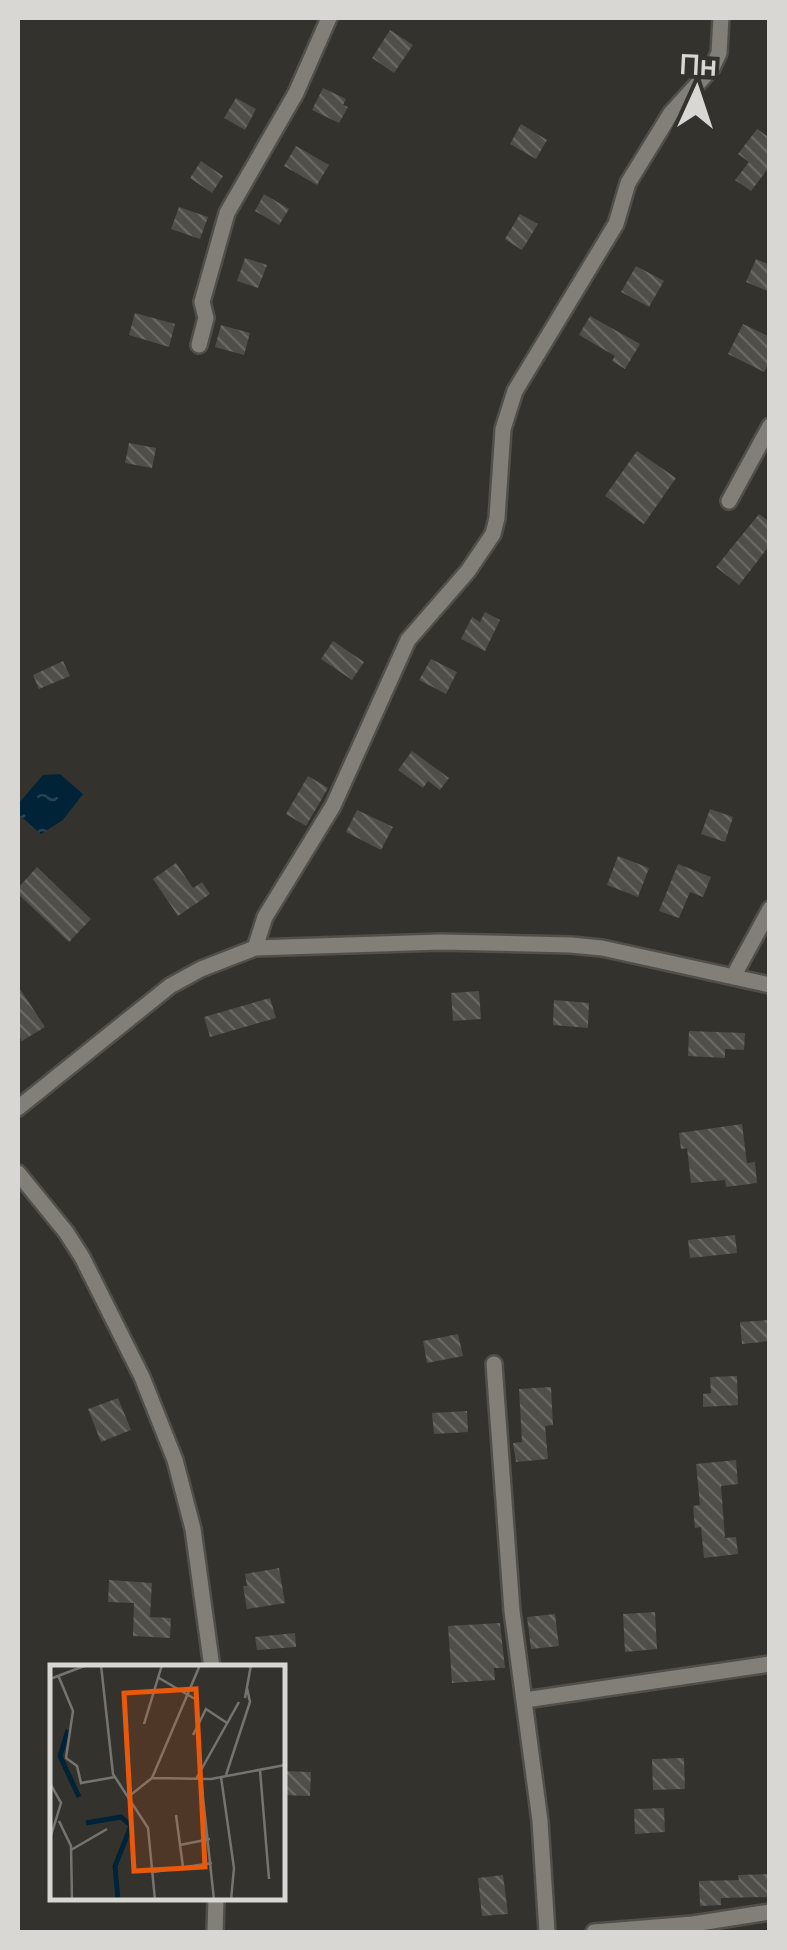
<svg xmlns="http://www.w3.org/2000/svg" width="787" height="1950" font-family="Manrope,sans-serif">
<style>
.water{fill:url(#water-ripples)}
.building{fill:url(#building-back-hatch)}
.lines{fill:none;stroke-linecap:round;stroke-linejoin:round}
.minor-casing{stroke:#504f4a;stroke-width:20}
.minor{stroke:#817f78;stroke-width:15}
.inset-river{fill:none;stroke:#002338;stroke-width:5}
.inset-road{fill:none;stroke:#767470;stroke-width:2.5}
.view{fill:#e8590c;fill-opacity:0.15;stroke:#e8590c;stroke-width:5}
.inset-edge{fill:none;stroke:#d9d7d4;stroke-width:5}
</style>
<defs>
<pattern id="water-ripples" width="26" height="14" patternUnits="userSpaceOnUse" patternTransform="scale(2.5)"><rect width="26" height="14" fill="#002338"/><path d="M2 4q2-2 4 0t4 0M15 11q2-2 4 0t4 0" fill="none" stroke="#254254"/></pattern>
<pattern id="building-back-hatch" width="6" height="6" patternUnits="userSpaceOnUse" patternTransform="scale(2.5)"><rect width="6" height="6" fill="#504e48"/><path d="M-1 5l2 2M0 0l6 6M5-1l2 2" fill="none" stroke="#696762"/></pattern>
</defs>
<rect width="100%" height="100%" fill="#34322d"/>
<path class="water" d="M60,774L83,794L63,820L41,834L18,814V804L43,775Z"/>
<path class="building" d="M390,30L413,45L394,73L372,58Z
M323,88L346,99L343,105L348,107L339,123L312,110Z
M236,98L256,109L245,130L224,118Z
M521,124L547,140L536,159L510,144Z
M757,129L770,138V166L751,191L735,180L749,162L738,154Z
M296,146L329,165L317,185L284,166Z
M201,161L223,176L212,193L190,178Z
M264,194L289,209L279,225L255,211Z
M179,207L208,217L200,239L171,229Z
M520,214L538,224L522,250L505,239Z
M245,258L267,265L258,288L237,281Z
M756,259L770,265V292L746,282Z
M636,266L664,281L649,307L621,292Z
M135,313L175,324L169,347L129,335Z
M590,316L640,344L625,369L612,361L615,356L579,335Z
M743,324L770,337V361L764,372L728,354Z
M221,325L250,333L244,355L215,347Z
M129,443L156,448L152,468L125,463Z
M637,451L676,478L644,524L605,496Z
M759,514L770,522V545L739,585L716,567Z
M485,612L500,620L485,651L461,639L472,617L480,622Z
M333,641L364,662L352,680L321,659Z
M431,659L457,672L446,694L419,680Z
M63,661L70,676L39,689L33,675Z
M412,751L449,778L440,790L428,781L423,788L398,770Z
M308,776L328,788L306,826L286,814Z
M710,809L733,817L725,842L701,834Z
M357,810L393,827L381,850L346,832Z
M618,856L649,868L638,897L607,885Z
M176,863L193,888L202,882L210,894L178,916L153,879Z
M678,864L711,877L703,897L690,892L679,918L659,911Z
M37,867L91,919L69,942L18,894V888Z
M18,986L45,1027L22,1041L18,1034Z
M479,991L481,1019L453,1021L451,993Z
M270,998L276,1018L210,1037L204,1017Z
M554,1000L589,1003L588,1028L553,1025Z
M689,1031L745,1033L744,1050L725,1049V1058L688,1056Z
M742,1124L747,1163L755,1162L757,1183L726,1187L725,1180L691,1183L687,1148L681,1149L679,1133Z
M735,1235L737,1253L690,1258L688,1240Z
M770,1320V1341L742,1344L740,1322Z
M458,1334L463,1356L427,1363L423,1341Z
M737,1376L738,1405L703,1407V1394L711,1393L710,1377Z
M551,1387L553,1425L545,1426L548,1459L516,1462L513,1443L522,1442L519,1389Z
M118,1398L131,1430L101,1442L88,1409Z
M467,1411L468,1432L434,1434L432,1413Z
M736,1460L738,1484L721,1486L725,1538L736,1537L738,1554L704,1558L701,1527L695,1528L693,1506L700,1505L696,1464Z
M279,1568L285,1603L247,1609L243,1586H247L245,1574Z
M109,1580L152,1583L150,1617L171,1618L170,1638L133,1636L134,1603L108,1602Z
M655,1612L657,1649L625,1652L623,1614Z
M555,1614L559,1646L531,1649L527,1617Z
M500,1623L505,1668H494L495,1680L452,1683L448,1626Z
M295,1633L296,1647L257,1650L255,1637Z
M684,1758L685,1789L653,1790L652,1759Z
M282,1771L311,1772L310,1796L282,1795Z
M664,1808L665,1832L635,1834L634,1809Z
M768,1874L769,1897L721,1898V1905L700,1906L699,1881L739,1880L738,1875Z
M503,1875L508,1914L482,1916L478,1878Z"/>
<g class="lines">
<g class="minor-casing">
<path id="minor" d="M199,345L206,318L202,302L227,213L296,93L329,18
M729,501L770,426
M255,948L265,917L333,806L408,640L468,571L493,534L497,518L503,429L515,391L616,224L628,183L671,113L712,68L719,53L721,18
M733,977L770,909
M18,1108L170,986L201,969L255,948L441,942L571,945L602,948L770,985
M18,1173L66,1232L82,1257L142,1377L175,1460L193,1529L212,1668
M494,1364L512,1611L540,1821L547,1932
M525,1700L770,1664
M215,1932L216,1898
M594,1932L693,1924L770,1912"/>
</g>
<use href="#minor" class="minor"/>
</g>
<g transform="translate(50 1665)">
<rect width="235" height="235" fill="#34322d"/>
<path class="inset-river" d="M18,65L10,91L29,132M36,158L71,152L81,161L65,201L68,235"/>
<path class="inset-road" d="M51,0L63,109L98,163L105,235M8,10L23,46L16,93L27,101L31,118L65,112M109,13L145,34M0,14L37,0M195,33L201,0M94,59L112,0M143,70L156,44L177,58M210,105L219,214M176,110L200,37L197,23M171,112L184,203L181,235M102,113L150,0M146,114L189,37M151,114L164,235M0,118L11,138L0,174M78,132L102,113L161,114L235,100M126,150L133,202M9,156L21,181L22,235M130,180L160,174M21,185L57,164M103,207L162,198"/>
<path class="view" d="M146,24L155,202L84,206L74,28Z"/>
<rect width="235" height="235" class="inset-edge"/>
</g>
<rect width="787" height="1950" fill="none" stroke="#d9d7d4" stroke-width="40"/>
<g transform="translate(697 90) rotate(3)" stroke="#34322d" stroke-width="8" paint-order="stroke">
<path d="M0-8L18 38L0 25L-18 38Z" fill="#d9d7d4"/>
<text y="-15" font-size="28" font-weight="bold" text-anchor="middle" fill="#d9d7d4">Пн</text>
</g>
</svg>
